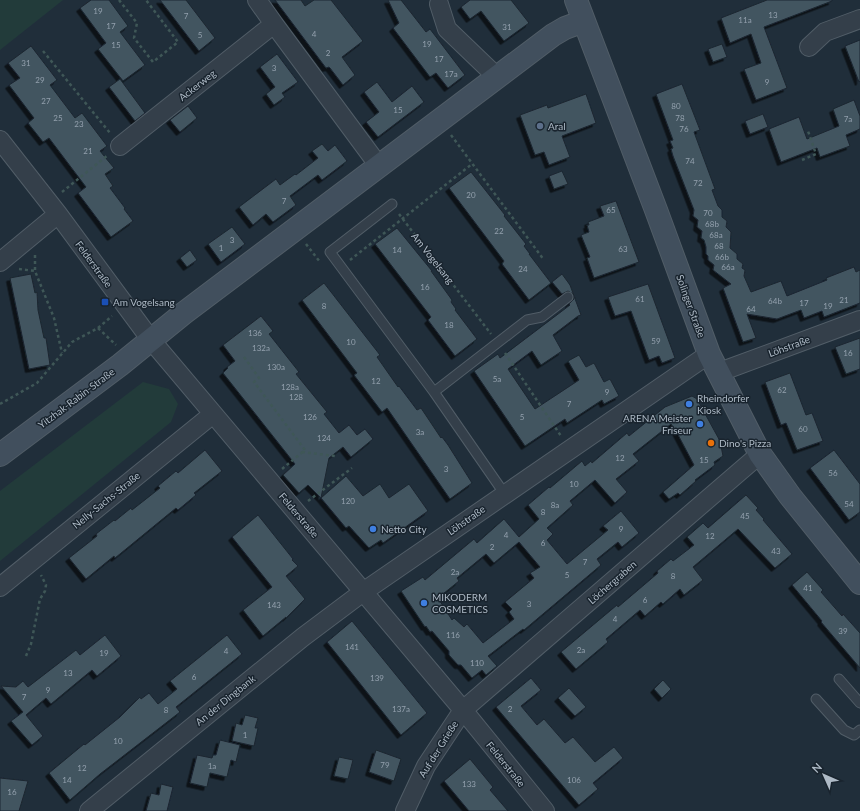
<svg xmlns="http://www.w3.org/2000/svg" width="860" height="811" font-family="Lato,sans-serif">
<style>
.green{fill:#223b3a}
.building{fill:#435461;stroke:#1b2630;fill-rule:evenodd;filter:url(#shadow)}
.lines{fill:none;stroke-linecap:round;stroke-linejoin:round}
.lane-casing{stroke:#515d67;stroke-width:11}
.street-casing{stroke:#515d67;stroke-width:20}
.secondary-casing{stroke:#515d67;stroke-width:24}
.path{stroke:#3f5757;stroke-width:2.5;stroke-dasharray:3 3;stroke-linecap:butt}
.lane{stroke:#343f4a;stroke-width:9}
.street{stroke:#343f4a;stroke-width:18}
.secondary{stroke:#414f5d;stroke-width:22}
.service-dot{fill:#5c6f8a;stroke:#19242e;stroke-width:1.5}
.transit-dot{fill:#1a4fb4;stroke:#19242e;stroke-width:1.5}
.shop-dot{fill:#3f7fe0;stroke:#19242e;stroke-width:1.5}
.food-dot{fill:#e8710a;stroke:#19242e;stroke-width:1.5}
.labels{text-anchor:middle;stroke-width:3;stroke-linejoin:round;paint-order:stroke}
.number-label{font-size:8px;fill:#93a0ad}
.street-label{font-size:10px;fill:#aebac6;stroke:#19242e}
.poi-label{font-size:10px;fill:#aebac6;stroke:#19242e;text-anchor:start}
</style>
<defs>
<filter id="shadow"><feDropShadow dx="-3.5" dy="3.5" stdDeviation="0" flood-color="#0009"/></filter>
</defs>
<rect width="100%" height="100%" fill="#202e3a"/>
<path class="green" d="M0,0H63L0,50Z
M143,382L169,389L178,404L171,422L0,561V491Z"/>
<path class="building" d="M91,0H109L128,26L120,32L145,65L123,81L98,49L106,43L80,8Z
M160,0H186L215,38L199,51Z
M275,0H301L305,6L314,0H331L363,41L342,57L355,75L343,85L330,68L329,67L326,68Z
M388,0H401L426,32L430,29L465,75L448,88L436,73L430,77L393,28L399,23Z
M470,0H511L529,23L504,41L481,11L470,19L461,7Z
M767,0H832V1L764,27L787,88L756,100L744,69L761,63L751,34L730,43L721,18Z
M860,40V81L859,82L845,46Z
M722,44L727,57L713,62L708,49Z
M31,46L57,80L50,85L75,118L82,113L107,146L100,151L114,168L105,174L113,186L110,188L125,208L124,209L133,221L111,237L78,193L86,187L49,138L43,142L28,123L34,118L9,85L20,78L8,63Z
M277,54L298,82L282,93L285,97L274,105L266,94L275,87L260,67Z
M120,79L145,113L135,121L109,87Z
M377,82L392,102L412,86L424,102L378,137L366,122L379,112L364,92Z
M682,84L700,130L694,132L715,189L712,190L718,206L722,210V217L727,221L726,227L731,232L730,248L737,254V259L743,264L742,268L745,270L744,276L751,292L781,281L787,296L827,280L826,278L854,267L856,272L860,270V303L824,317L822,311L804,318L801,310L777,319L747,314L756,338L743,342L723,288L731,284L713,270L714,265L708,260V256L706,254V247L704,240L701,238L702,231L697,227L698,220L693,216L694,210L673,156L671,149L673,148L670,141L673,140L656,94Z
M586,94L596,123L562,136L570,157L549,165L544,152L535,155L520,115L547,105L548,108Z
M854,100L860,116V129L846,135L850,146L820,157L817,148L781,162L769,129L799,117L807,139L839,126L833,109Z
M188,106L197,118L180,132L170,120Z
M763,114L768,127L750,134L745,121Z
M322,144L328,151L335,145L347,161L322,180L318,175L290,196L296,205L273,222L266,214L253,225L239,207L276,179L280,185L295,174L296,175L318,158L312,151Z
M562,171L568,184L554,189L549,176Z
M471,172L505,215L504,216L526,244L524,246L530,254H529L551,283L529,300L502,264L504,261L449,188Z
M616,201L639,262L594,278L587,258L590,257L581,235L589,232L587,225H589L588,222L604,216L600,206Z
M232,227L245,244L221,262L208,244Z
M397,228L432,271H431L452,300L451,302L456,309L455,310L477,339L455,356L428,320L431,317L375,244Z
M190,250L197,260L187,267L180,258Z
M31,274L35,293L37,292L38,310L44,338H46L50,365L29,369L10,278Z
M562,274L570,285L581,315L578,316L553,335L562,351L541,365L532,351L508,369L535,409L579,380L568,361L579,355L586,367L594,363L604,382L610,379L619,396L604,404L602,400L567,423L565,419L525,446L474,371L498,354L500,358L570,305L569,304L574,299L573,294L568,291L562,294L552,282Z
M324,283L380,355L377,357L398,387L399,386L417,410L421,408L441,438L442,437L448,445L472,483L450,499L387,408L382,412L354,375L357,373L302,300Z
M648,284L675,358L662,363L659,356L649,360L631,311L615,316L608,297Z
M261,316L273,331L269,334L299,372L296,374L327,412L324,414L339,433L349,425L357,435L365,429L373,439L351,457L343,447L329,458L321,498L308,485L299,493L283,475L295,464L223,373L228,368L227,367L235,361L223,345Z
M860,338V369L846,374L835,347Z
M790,373L806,415L812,413L823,441L797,450L786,423L781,425L765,382Z
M692,396L697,399L720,441L723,456L714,462L715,465L695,480L696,481L680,495L678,493L669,499L663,492L694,465L675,429H674L671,424L633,454L639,461L616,479L627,492L615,503L595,480L570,501L573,505L547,528L553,534L547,540L567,564L608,530L603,526L621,511L639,533L622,547L618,542L597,559L601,565L524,630L523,629L488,656L497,666L486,675L482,670L472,678L461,665H458L449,655V651L432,631L430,632L426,626L425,627L401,591L423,577L425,580L474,539L477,543L504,519L519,537L539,519L528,505L549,487L550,488L582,461L585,466L591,461L592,463L627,433L629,436L665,407ZM519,542L540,567L530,573L534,578L505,602L512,609L509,612L514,619L483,643L467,624L464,627L454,618L452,620L438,598L459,581L457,578L486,554L494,563Z
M205,450L222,471L194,493L196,495L178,510L176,508L115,558L114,556L86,579L69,558L97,536L96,534L114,520L115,521L131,508L132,510L160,488L158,486L176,471L178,473Z
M834,450L860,484V512L849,520L810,468Z
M346,476L363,496L380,484L389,498L409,484L428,511L383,543L381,540L369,548L349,526L346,528L321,498Z
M746,495L758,508L756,510L764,519L763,520L792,554L775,568L738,529L693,567L703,580L684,595L680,589L663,604L661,602L645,616L640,610L606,639L608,642L576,669L561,652L617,605L618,607L658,573L657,571L671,559L673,561L694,545L687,537L703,523L708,528Z
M258,515L293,559L292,560L298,566L286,576L305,599L286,618V617L263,636L243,610L272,587L232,537Z
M807,572L823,590L821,592L842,616L843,614L860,633V668L821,622L822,621L792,585Z
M352,621L427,713L401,735L327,642Z
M105,635L121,656L97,676L92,670L51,704L46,698L26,715L43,736L32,745L11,721L23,712L1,686L16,687L23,681L28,687L76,650L80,655Z
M227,635L242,654L176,707L180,712L100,774L70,800L49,773L84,744L85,745L120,717L140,697L141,699L149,693L158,704L177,689L170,681Z
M531,678L541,690L521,706L537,725L544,719L565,743L573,737L595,762L614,747L623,758L593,783L598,789L579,805L496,707Z
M663,680L671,689L662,698L654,689Z
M569,688L586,707L575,716L558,698Z
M245,715L258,718L255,728H258L254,746L232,741L236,723L242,725Z
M220,740L240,745L236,762L231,760L227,777L210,773L207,787L190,783L197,755L212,758L213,755H216Z
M376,750L401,759L394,781L369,772Z
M339,757L353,760L348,779L334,776Z
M470,759L493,787L490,790L508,811H469L444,781Z
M0,778L28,781L19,811H0Z
M161,784L173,787L167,811H146L151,793L159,795Z"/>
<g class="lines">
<g class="lane-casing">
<path id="lane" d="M392,204L330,252L434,392L504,493
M434,392L527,320L542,317L568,297
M839,679L860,703
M816,699L844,730L854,735L860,730"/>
</g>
<g class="street-casing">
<path id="street" d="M257,0L274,24
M439,4L447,29L497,77
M809,47L825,32L860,19
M0,140L58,214L151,340L463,710L545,811
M120,146L274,24L379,166
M0,262L58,214
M717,373L860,320
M0,587L213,414
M89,811L303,637L363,592L709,354
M405,811L426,766L463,710L760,454"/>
</g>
<g class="secondary-casing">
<path id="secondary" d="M576,0L656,210L709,354L760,454L790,496L860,583
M0,455L120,365L184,313L553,35L565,28L584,21"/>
</g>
<path class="path" d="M119,0L137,23L134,38L153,62L178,42L146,0
M43,51L110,133
M451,135L544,260
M802,160L816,154L808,131
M62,192L108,155
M399,214L491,334
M306,244L320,262
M35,255V271L54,318L62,353
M350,260L472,164
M19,269L35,271
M98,328L112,316
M505,353L561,436
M244,357L259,378L254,382L305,450L282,469
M0,404L37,383L72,342L98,328L116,345
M302,452L335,456
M308,501L352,468
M26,656L31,644L40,599L45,591L46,585L41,575"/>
<use href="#lane" class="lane"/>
<use href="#street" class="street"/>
<use href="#secondary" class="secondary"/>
</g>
<circle class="service-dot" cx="540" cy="126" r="4"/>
<rect class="transit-dot" x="101" y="298" width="8" height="8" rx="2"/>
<g class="shop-dot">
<circle cx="689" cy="404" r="4"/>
<circle cx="700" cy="424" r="4"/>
<circle cx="373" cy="529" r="4"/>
<circle cx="424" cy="603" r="4"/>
</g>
<circle class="food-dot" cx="711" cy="443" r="4"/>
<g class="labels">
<g class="number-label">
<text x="98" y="14">19</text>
<text x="773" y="18">13</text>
<text x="186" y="19">7</text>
<text x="745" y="23">11a</text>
<text x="111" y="29">17</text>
<text x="507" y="30">31</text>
<text x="314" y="37">4</text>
<text x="200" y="38">5</text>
<text x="427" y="47">19</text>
<text x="116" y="48">15</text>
<text x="328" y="56">2</text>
<text x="439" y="62">17</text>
<text x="26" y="66">31</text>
<text x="274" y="71">3</text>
<text x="451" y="77">17a</text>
<text x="40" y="83">29</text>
<text x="767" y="85">9</text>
<text x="46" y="104">27</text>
<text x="676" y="109">80</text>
<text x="398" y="113">15</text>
<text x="58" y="121">25</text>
<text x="680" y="121">78</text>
<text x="848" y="122">7a</text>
<text x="79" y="127">23</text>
<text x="684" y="132">76</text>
<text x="88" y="154">21</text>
<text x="690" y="164">74</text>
<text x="698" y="186">72</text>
<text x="471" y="198">20</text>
<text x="284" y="204">7</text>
<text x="611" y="213">65</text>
<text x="708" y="216">70</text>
<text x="712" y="227">68b</text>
<text x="499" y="234">22</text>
<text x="716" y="238">68a</text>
<text x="232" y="243">3</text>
<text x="719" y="249">68</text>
<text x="221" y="251">1</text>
<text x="623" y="252">63</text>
<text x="397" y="253">14</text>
<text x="722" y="260">66b</text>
<text x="728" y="270">66a</text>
<text x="523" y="272">24</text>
<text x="425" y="290">16</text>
<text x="640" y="302">61</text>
<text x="844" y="303">21</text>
<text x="775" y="304">64b</text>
<text x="804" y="306">17</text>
<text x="324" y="309">8</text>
<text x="828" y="309">19</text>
<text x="751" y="312">64</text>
<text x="449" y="328">18</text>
<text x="255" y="336">136</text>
<text x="656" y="344">59</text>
<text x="351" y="345">10</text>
<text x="261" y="351">132a</text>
<text x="848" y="356">16</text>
<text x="276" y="370">130a</text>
<text x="497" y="382">5a</text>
<text x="376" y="384">12</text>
<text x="290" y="390">128a</text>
<text x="782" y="393">62</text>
<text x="607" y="395">9</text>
<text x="296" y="400">128</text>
<text x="569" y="407">7</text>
<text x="310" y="420">126</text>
<text x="522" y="420">5</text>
<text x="803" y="432">60</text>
<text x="420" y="435">3a</text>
<text x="324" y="441">124</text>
<text x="620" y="461">12</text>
<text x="704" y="463">15</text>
<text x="446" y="472">3</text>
<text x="833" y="476">56</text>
<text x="574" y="487">10</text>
<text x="348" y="504">120</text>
<text x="849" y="507">54</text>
<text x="555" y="508">8a</text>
<text x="543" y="515">8</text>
<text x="745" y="519">45</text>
<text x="621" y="532">9</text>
<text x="506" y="538">4</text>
<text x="710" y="539">12</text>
<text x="543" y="546">6</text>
<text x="492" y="550">2</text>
<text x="776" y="554">43</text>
<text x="585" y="565">7</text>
<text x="455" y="575">2a</text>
<text x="567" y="578">5</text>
<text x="673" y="579">8</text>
<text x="808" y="591">41</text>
<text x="645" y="603">6</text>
<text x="529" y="607">3</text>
<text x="274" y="608">143</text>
<text x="615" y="622">4</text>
<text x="843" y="634">39</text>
<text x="453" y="638">116</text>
<text x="352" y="650">141</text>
<text x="581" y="653">2a</text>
<text x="226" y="654">4</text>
<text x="104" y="656">19</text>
<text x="477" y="666">110</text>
<text x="68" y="676">13</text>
<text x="194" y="680">6</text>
<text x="377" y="681">139</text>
<text x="48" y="693">9</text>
<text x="24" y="700">7</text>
<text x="401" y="712">137a</text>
<text x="510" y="712">2</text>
<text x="166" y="713">8</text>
<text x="245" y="738">1</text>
<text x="118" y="744">10</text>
<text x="385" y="768">79</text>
<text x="212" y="769">1a</text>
<text x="82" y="771">12</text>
<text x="67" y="783">14</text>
<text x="574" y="783">106</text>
<text x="469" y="787">133</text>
<text x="12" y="795">16</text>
</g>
<g class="street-label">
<text transform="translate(197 85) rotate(-38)" y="4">Ackerweg</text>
<text transform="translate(433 258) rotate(52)" y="4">Am Vogelsang</text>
<text transform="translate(94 264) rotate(54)" y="4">Felderstraße</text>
<text transform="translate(691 306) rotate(70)" y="4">Solinger Straße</text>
<text transform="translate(789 346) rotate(-20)" y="4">Löhstraße</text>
<text transform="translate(76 398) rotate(-37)" y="4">Yitzhak-Rabin-Straße</text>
<text transform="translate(106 500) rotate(-39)" y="4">Nelly-Sachs-Straße</text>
<text transform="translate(299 515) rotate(50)" y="4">Felderstraße</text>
<text transform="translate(466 520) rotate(-35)" y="4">Löhstraße</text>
<text transform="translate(612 582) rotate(-41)" y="4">Löchergraben</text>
<text transform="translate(225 700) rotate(-39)" y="4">An der Dingbank</text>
<text transform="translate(438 749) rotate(-58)" y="4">Auf der Grieße</text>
<text transform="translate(506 764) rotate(51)" y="4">Felderstraße</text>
</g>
<g class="poi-label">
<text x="548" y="130">Aral</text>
<text x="113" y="306">Am Vogelsang</text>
<text x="697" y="402">Rheindorfer<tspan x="697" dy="12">Kiosk</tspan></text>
<text x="692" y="422" text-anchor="end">ARENA Meister<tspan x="692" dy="12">Friseur</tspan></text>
<text x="719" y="447">Dino's Pizza</text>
<text x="381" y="533">Netto City</text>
<text x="432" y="601">MIKODERM<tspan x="432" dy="12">COSMETICS</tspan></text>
</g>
</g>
<g transform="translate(824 775) rotate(315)" stroke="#19242e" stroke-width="3" paint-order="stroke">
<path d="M0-3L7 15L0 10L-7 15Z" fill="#aebac6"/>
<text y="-6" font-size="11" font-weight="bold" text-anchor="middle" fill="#aebac6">N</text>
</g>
</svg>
